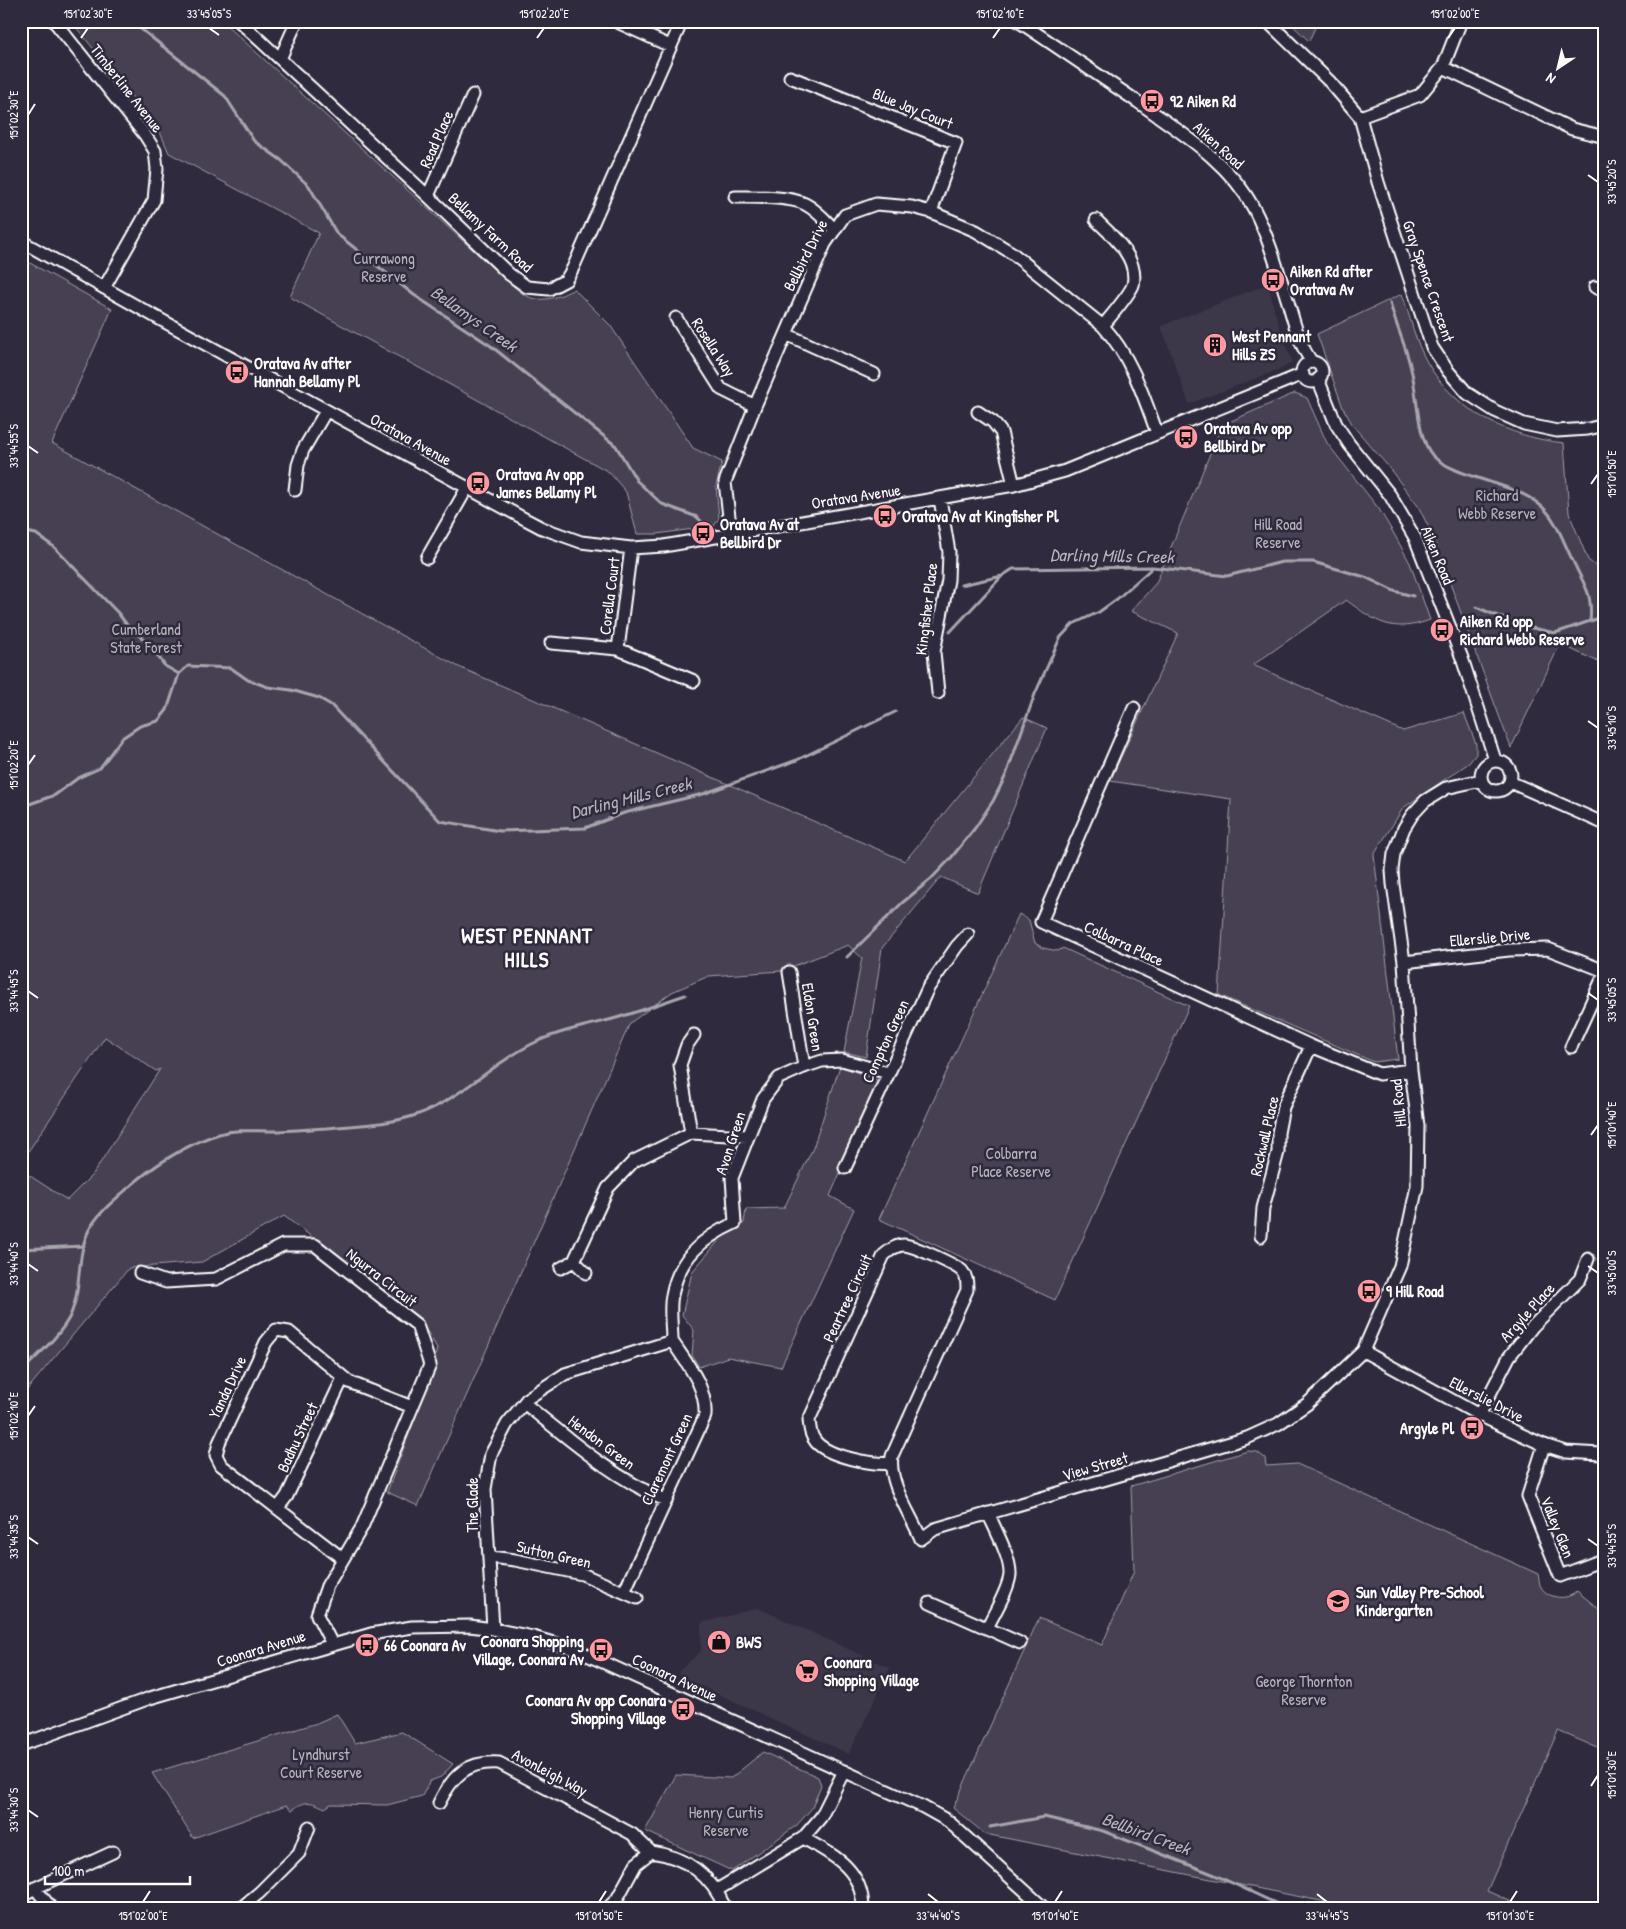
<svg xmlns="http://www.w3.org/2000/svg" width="1626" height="1929" font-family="'Patrick Hand',sans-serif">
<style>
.built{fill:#3c3749}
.green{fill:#464152;stroke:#a2a0a8}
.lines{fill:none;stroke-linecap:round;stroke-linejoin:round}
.stream{stroke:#a7a6ad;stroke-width:3}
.minor-casing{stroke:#fff;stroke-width:15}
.minor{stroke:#2f2a3d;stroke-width:11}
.ticks{fill:none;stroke:#fff;stroke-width:2}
.labels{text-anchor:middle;stroke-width:5;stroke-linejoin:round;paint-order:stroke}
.street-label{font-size:16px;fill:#fff;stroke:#2f2a3d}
.poi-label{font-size:16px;font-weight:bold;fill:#fff;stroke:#2f2a3d;text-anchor:start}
.park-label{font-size:16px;fill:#b5b3ba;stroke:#2f2a3d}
.water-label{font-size:18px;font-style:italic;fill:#b6b4bb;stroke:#2f2a3d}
.district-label{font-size:21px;font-weight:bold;letter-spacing:1px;fill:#fff;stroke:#2f2a3d}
.neatline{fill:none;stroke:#fff;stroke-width:2}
.ticks-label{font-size:12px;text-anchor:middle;fill:#fff}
</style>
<rect width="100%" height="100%" fill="#2f2a3d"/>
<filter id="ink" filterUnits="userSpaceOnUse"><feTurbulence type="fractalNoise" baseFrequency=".02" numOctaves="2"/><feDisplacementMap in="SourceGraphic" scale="10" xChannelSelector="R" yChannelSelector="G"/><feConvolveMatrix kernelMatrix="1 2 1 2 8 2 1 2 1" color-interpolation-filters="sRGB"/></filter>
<g filter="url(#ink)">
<path class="built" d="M1268,284L1275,313L1292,362L1283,368L1189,404L1161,326Z
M758,1608L890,1668L849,1754L681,1677L678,1672L701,1651V1623Z"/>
<path class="green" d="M71,21H222L506,280C512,285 518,291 525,295C540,304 560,297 574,289L610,325L693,448L722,462L716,486L719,518L714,526L657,534H637L626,492L609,472L290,297L319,233L169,153L159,130Z
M1288,21H1318L1309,41Z
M21,258L112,309L52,443L459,667L905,861L1023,717L1047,728L978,893L941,877L882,948L866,1057L844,1052L862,958L848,945L781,971L709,976L672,992L630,1023L418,1506L387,1492L431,1376L437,1348L419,1318L284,1216L202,1262L129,1268L21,1397V1170L67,1200L93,1174L160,1069L156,1071L105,1037L21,1162Z
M1402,294C1410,316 1415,341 1427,362C1455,412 1509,437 1564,443L1569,513L1588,560L1597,567L1605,564V665L1560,644L1511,748L1431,532L1418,506L1386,464L1354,427L1343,408L1317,334Z
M1295,393L1307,398L1327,443L1379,509L1394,534L1410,563L1430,620C1392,634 1376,622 1346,600L1253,665L1403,731L1464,713L1476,744V754L1469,763L1403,808L1374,855L1398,1059L1374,1062L1219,995L1231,799L1110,781L1178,633L1131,611L1156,583L1222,425Z
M1019,914L1029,920L1035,943L1043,948L1058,951L1063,948L1189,1006L1055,1300L879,1219Z
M840,1066L880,1081L830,1196L854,1209L781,1367L728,1357L699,1367L692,1355L694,1330L682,1315L692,1272L727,1231L744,1223L746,1209L784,1208L813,1148Z
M1248,1451L1257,1452L1265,1458L1266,1466L1297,1464L1538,1574C1539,1578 1539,1584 1541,1587C1548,1599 1568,1601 1577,1591L1605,1614V1751L1558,1731L1487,1891L1525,1908H1336V1904L985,1834L953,1808L1039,1618L1102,1645L1134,1571L1131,1486Z
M337,1714L355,1743L402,1732L453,1764L441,1777L430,1781L422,1796L387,1805L331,1804L325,1808C310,1801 306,1800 292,1810L286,1805L193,1838L152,1773L317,1723Z
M763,1752L818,1777L821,1785L812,1808L797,1825L732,1871L645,1831L676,1775L731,1778Z"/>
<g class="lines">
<path class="stream" d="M131,21L225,96L254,141L281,160L309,186L337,234L414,295L491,346L616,446L637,481L662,504L697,517L704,524
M1390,303C1396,326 1406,346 1411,369C1418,394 1416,437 1433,456C1439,462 1449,467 1456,470C1485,483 1528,488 1548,513C1559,526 1565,546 1573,561C1584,586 1593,592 1590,621
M21,531L36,534L54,547L118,613L127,625L149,644L165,666L179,674
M961,585L1002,576
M1476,607L1519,625L1555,633L1605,616
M950,632L1002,576L1013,569L1153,567L1227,576L1282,562H1313L1365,577L1394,591L1413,596
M179,674L188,666L231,668L248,680L268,687L291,690L319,698L331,705L440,821L500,831L585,828L624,813L703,794L797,760L895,712
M21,807L55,795L78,778L100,768L122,738L140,726L158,721L167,710L179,674
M847,957L902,903L931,879L951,858L975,828L993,801L1006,775L1035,694L1060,638L1073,624L1099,612L1117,599L1153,567
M21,1249L84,1246
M21,1372C37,1356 60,1336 70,1316C82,1290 76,1258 88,1232C96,1215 113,1201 127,1189C151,1167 188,1143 219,1134C236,1129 254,1131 272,1131C290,1131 308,1129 326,1128C355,1125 387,1125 416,1115C460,1100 493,1062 536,1042C563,1029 594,1025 623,1016C644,1010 664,1002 685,995
M990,1827L1044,1817L1103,1831L1215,1875L1286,1908"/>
<g class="minor-casing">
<path id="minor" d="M54,21L145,135L155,151L157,169L154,200L104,288
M239,21L428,196L509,274L527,287L549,289L566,280L573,268L682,21
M615,21L670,46
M1018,21C1059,48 1098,75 1138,102C1180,132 1230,162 1254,209C1269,238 1278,271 1288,302C1294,322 1299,345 1312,362
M1267,21L1330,82L1360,117L1378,182L1432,347L1448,371L1467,393L1495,411L1524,424L1557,431L1588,429L1605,425
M280,59L297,21
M1443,67L1572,129L1605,137
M790,77L956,143L931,212
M1360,117L1420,95L1443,67L1461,21
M428,196L473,95
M735,197C754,197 789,196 805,204C817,210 826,221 835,230
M1096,220C1113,236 1139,258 1133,285C1130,294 1110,317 1103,326
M21,241L154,316L521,517L542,528L581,542L631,548L664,546L1014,485L1065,471L1303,374
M1595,287L1605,291
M676,318L721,389L755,406
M786,334L874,374
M1302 372a10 10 0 1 1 20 0a10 10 0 1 1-20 0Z
M1318,379L1336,424L1349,444L1390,495L1415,538L1462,658L1495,760
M978,412L993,422L1001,432L1014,485
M295,490L298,465L303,450L326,411
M731,534L725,482L755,406L825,244L845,215L876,204L912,207L931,212L976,231L1012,253L1103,326C1131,357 1143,394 1157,433
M427,558L467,488
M551,643L618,649L694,681
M618,649L631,548
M938,693L934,652L948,580L949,552L940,499
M1134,708L1041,922L1311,1046L1379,1074L1411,1070
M1481 776a15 15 0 1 1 30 0a15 15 0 1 1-30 0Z
M1510,782L1605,824
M1404,962L1509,950L1548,949L1605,971
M789,972L804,1067
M1571,1047L1605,973
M691,1133L680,1065L687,1045L694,1035
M845,1168L928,988L957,946L968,934
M1261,1236L1263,1208L1278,1152V1133L1283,1107L1311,1046
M574,1261L586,1273
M561,1268L574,1261L608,1188L634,1161L691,1133L747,1136
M140,1273L166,1282L216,1279L283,1245H315L417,1325L430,1365L362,1527L327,1586L317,1615L332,1644
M672,1341C672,1326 669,1309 672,1295C679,1258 702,1238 735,1223L732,1178L763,1099L779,1078L804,1067L822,1061L842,1060L888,1073
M1363,1351L1479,1415L1544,1445L1566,1452L1601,1454L1605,1452
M524,1403C569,1439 612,1477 665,1500
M1479,1415L1509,1357L1533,1326L1580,1279L1588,1259
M1544,1445L1528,1496L1560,1576L1605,1559
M891,1463C873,1465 829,1457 816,1442C810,1435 810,1428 809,1420L884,1255C890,1250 896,1245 904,1245C912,1245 956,1265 962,1271C967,1277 967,1282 967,1290L892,1456C888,1484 911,1514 921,1539L935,1529L1247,1438L1278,1424L1307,1404L1363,1351L1400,1266L1417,1186L1418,1126L1411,1070L1404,962L1393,884L1392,870L1394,854L1404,828L1412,815L1425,801L1446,788L1481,780
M278,1508L287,1496L343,1378
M490,1557L515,1560L582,1574L637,1598
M343,1559L221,1465L216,1455L219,1443L266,1342L276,1330L289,1332L349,1382L412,1407
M624,1592L705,1416C707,1386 687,1364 672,1341
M930,1603L1020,1643
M987,1628C994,1613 1008,1591 1010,1575C1011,1558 995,1529 988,1513
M493,1629L485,1489L491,1454L507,1424L528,1398L565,1374L672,1341
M21,1745L150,1698L371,1634L412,1627L470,1626L493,1629L533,1637L574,1649L923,1807L948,1821L1044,1908
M439,1803C453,1775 467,1761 499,1763L632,1834L651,1852
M803,1838C833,1855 862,1868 863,1908
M35,1888L51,1908
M717,1890L803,1838L821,1817L844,1771
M21,1896L35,1888L113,1852
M241,1908L260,1892L299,1853L309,1827
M608,1908L617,1899L636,1864L651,1852C687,1857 711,1875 725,1908"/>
</g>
<use href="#minor" class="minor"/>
</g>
</g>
<path class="ticks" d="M209,28L219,35M81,38L88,28M537,38L544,28M993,38L1000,28M1448,38L1455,28M28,115L35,104M1588,175L1598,182M28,446L38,453M1591,484L1598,474M1588,721L1598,728M28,765L35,755M28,991L38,998M1588,993L1598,1000M1591,1135L1598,1125M28,1264L38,1271M1588,1266L1598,1273M28,1416L35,1406M28,1537L38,1544M1588,1539L1598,1546M1591,1786L1598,1775M28,1810L38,1817M928,1894L938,1902M1317,1894L1327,1902M143,1902L150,1891M599,1902L606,1891M1055,1902L1062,1891M1510,1902L1517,1891"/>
<defs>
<g id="bus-disc" transform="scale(1.25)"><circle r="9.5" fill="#ff9aa2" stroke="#2f2a3d"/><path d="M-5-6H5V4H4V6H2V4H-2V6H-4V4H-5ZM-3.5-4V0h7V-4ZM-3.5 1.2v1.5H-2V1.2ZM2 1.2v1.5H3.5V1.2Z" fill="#111"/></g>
<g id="building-disc" transform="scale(1.25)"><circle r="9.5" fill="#ff9aa2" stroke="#2f2a3d"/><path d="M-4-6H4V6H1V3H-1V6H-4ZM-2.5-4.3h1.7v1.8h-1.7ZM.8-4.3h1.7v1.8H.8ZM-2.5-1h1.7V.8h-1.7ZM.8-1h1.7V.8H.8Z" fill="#111"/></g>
<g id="school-disc" transform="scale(1.25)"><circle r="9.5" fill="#ff9aa2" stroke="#2f2a3d"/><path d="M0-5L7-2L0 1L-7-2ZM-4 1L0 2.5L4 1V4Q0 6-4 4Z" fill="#111"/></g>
<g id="shop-disc" transform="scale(1.25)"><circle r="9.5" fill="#ff9aa2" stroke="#2f2a3d"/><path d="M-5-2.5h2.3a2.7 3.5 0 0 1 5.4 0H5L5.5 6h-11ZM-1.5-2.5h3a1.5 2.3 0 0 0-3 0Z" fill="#111"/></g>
<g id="supermarket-disc" transform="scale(1.25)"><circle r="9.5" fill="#ff9aa2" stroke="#2f2a3d"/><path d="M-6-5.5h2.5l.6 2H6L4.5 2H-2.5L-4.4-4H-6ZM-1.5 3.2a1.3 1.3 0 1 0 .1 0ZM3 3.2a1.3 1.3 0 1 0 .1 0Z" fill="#111"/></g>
</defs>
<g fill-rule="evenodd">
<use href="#bus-disc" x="1152" y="101"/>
<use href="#bus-disc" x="1273" y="280"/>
<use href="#building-disc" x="1215" y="345"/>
<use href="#bus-disc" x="237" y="372"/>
<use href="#bus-disc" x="1186" y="437"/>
<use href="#bus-disc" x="478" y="483"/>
<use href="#bus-disc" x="885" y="516"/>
<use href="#bus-disc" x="703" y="533"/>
<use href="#bus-disc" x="1442" y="630"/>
<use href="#bus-disc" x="1369" y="1291"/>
<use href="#bus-disc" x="1472" y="1428"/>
<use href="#school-disc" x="1338" y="1601"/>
<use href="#shop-disc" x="719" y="1642"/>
<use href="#bus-disc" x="367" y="1645"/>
<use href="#bus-disc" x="601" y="1650"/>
<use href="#supermarket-disc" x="807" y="1671"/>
<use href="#bus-disc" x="683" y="1709"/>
</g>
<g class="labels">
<g class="street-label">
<text transform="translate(127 88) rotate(52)" y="6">Timberline Avenue</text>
<text transform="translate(913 108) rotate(22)" y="6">Blue Jay Court</text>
<text transform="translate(436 139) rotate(-66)" y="6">Read Place</text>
<text transform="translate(1219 145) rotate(42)" y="6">Aiken Road</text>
<text transform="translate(491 232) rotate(43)" y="6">Bellamy Farm Road</text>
<text transform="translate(805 255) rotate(-63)" y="6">Bellbird Drive</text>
<text transform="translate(1429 281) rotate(71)" y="6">Gray Spence Crescent</text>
<text transform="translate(714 347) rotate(57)" y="6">Rosella Way</text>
<text transform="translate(411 439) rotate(29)" y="6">Oratava Avenue</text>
<text transform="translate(856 496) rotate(-9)" y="6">Oratava Avenue</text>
<text transform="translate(1438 555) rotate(67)" y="6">Aiken Road</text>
<text transform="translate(609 596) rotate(-83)" y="6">Corella Court</text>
<text transform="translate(926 609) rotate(-83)" y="6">Kingfisher Place</text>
<text transform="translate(1490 937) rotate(-5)" y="6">Ellerslie Drive</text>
<text transform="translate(1124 943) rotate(25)" y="6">Colbarra Place</text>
<text transform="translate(813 1017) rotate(81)" y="6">Eldon Green</text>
<text transform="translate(885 1041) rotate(-65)" y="6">Compton Green</text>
<text transform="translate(1398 1103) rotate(-96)" y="6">Hill Road</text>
<text transform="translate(1264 1136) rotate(-77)" y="6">Rockwall Place</text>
<text transform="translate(730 1143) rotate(-72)" y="6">Avon Green</text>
<text transform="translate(382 1277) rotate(38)" y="6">Ngurra Circuit</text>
<text transform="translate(847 1298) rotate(-65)" y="6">Peartree Circuit</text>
<text transform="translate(1527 1312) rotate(-48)" y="6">Argyle Place</text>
<text transform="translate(227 1387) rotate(-65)" y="6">Yanda Drive</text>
<text transform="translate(1487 1399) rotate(27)" y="6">Ellerslie Drive</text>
<text transform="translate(297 1437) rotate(-65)" y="6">Badhu Street</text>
<text transform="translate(602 1442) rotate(37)" y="6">Hendon Green</text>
<text transform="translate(666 1459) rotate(-65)" y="6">Claremont Green</text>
<text transform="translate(1095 1466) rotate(-16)" y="6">View Street</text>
<text transform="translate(472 1505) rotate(-90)" y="6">The Glade</text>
<text transform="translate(1558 1527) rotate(68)" y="6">Valley Glen</text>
<text transform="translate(554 1554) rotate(13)" y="6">Sutton Green</text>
<text transform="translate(261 1648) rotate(-17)" y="6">Coonara Avenue</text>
<text transform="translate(675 1677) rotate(25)" y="6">Coonara Avenue</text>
<text transform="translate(550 1772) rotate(28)" y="6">Avonleigh Way</text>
</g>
<g class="poi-label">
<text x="1170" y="107">92 Aiken Rd</text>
<text x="1290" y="277">Aiken Rd after<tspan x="1290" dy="18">Oratava Av</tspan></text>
<text x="1232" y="342">West Pennant<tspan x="1232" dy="18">Hills ZS</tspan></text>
<text x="254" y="369">Oratava Av after<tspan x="254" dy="18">Hannah Bellamy Pl</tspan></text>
<text x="1204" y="434">Oratava Av opp<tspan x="1204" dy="18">Bellbird Dr</tspan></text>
<text x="496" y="480">Oratava Av opp<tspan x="496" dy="18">James Bellamy Pl</tspan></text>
<text x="902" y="522">Oratava Av at Kingfisher Pl</text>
<text x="720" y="530">Oratava Av at<tspan x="720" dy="18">Bellbird Dr</tspan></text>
<text x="1460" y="627">Aiken Rd opp<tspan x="1460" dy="18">Richard Webb Reserve</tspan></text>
<text x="1386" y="1297">9 Hill Road</text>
<text x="1454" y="1434" text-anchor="end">Argyle Pl</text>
<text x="1356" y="1598">Sun Valley Pre-School<tspan x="1356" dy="18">Kindergarten</tspan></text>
<text x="584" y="1647" text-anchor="end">Coonara Shopping<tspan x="584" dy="18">Village, Coonara Av</tspan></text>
<text x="736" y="1648">BWS</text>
<text x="384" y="1651">66 Coonara Av</text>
<text x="824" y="1668">Coonara<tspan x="824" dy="18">Shopping Village</tspan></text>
<text x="666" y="1706" text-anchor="end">Coonara Av opp Coonara<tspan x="666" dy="18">Shopping Village</tspan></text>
</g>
<g class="park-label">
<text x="384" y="264">Currawong<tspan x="384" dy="18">Reserve</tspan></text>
<text x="1497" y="501">Richard<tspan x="1497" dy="18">Webb Reserve</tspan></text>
<text x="1278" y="530">Hill Road<tspan x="1278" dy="18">Reserve</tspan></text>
<text x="146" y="635">Cumberland<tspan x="146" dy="18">State Forest</tspan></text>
<text x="1011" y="1159">Colbarra<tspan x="1011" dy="18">Place Reserve</tspan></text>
<text x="1304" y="1687">George Thornton<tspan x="1304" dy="18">Reserve</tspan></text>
<text x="321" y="1760">Lyndhurst<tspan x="321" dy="18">Court Reserve</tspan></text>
<text x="726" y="1818">Henry Curtis<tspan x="726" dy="18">Reserve</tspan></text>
</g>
<g class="water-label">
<text transform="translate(474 319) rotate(35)" y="6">Bellamys Creek</text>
<text transform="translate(1112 556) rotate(1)" y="6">Darling Mills Creek</text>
<text transform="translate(631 798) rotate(-14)" y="6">Darling Mills Creek</text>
<text transform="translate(1146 1834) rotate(20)" y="6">Bellbird Creek</text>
</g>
<g class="district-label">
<text x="527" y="943">WEST PENNANT<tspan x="527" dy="24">HILLS</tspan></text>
</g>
</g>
<rect width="1626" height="1929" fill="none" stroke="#2f2a3d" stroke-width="55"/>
<g transform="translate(1558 68) rotate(215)" stroke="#2f2a3d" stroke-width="4" paint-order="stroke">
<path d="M0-4L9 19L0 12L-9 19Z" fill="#ffffff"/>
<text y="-8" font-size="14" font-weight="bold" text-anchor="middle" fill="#ffffff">N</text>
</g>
<path d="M45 1876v8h145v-8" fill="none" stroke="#ffffff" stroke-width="2.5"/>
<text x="52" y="1876" font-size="15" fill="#ffffff" stroke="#2f2a3d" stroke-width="4" paint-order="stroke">100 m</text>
<rect x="28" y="28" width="1570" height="1874" class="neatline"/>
<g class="ticks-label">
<text x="88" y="18">151°02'30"E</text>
<text x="209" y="18">33°45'05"S</text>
<text x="544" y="18">151°02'20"E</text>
<text x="1000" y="18">151°02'10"E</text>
<text x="1455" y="18">151°02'00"E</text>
<text transform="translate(14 115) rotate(-90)" y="4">151°02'30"E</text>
<text transform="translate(1612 182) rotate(-90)" y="4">33°45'20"S</text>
<text transform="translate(14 446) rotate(-90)" y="4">33°44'55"S</text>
<text transform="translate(1612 474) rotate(-90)" y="4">151°01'50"E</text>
<text transform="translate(1612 728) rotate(-90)" y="4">33°45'10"S</text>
<text transform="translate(14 765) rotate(-90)" y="4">151°02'20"E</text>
<text transform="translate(14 991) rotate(-90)" y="4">33°44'45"S</text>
<text transform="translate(1612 1000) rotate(-90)" y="4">33°45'05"S</text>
<text transform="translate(1612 1125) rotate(-90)" y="4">151°01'40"E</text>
<text transform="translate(14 1264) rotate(-90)" y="4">33°44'40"S</text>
<text transform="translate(1612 1273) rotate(-90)" y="4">33°45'00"S</text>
<text transform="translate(14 1416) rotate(-90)" y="4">151°02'10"E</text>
<text transform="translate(14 1537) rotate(-90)" y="4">33°44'35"S</text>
<text transform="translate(1612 1546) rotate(-90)" y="4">33°44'55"S</text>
<text transform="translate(1612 1775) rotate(-90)" y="4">151°01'30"E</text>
<text transform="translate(14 1810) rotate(-90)" y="4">33°44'30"S</text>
<text x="143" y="1920">151°02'00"E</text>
<text x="599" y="1920">151°01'50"E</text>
<text x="938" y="1920">33°44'40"S</text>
<text x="1055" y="1920">151°01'40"E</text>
<text x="1327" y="1920">33°44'45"S</text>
<text x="1510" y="1920">151°01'30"E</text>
</g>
</svg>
